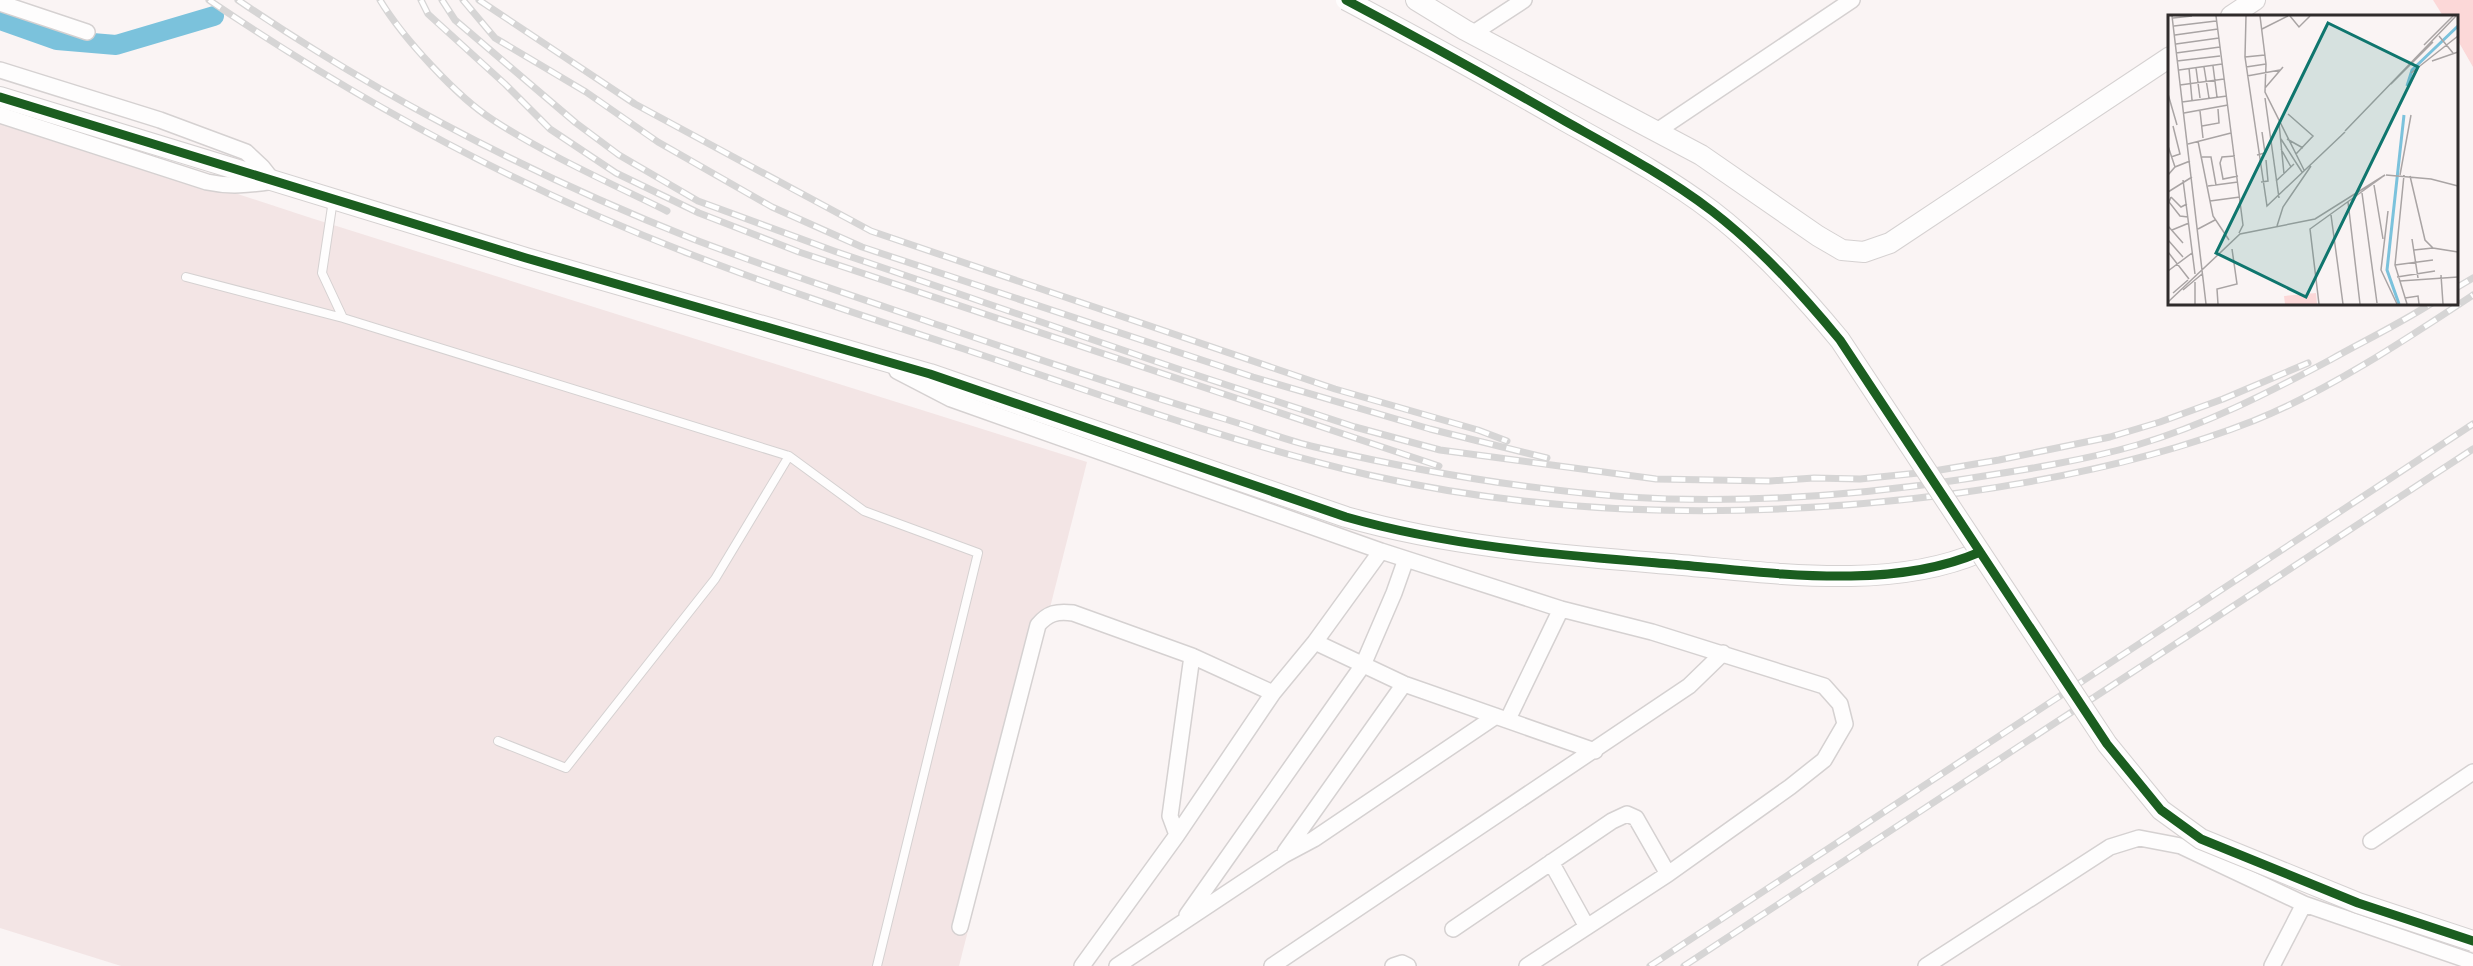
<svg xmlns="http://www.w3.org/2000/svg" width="2473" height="966" font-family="Cabin,sans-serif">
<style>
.built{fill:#f3e5e5}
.green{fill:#fcd8d8}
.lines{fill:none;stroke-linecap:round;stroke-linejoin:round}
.canal{stroke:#7bc2dc;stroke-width:20}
.service-casing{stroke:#d5d1d1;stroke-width:10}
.minor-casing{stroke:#d5d1d1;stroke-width:18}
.tertiary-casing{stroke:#d5d1d1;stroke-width:22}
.service{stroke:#fefdfd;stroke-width:8}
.minor{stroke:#fefdfd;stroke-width:15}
.tertiary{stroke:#fefdfd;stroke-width:20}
.rail-casing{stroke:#d6d5d5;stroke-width:7}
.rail{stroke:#fff;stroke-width:4.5;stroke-dasharray:14;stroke-linecap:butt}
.tertiary-bridge-casing{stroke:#d5d1d1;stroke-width:22;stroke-linecap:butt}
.tertiary-bridge{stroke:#fefdfd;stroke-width:20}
.cycleway-casing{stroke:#fff;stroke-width:13}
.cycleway{stroke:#1b5e20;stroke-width:9}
.inset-river{fill:none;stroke:#7bc2dc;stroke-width:3}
.inset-road{fill:none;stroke:#a9a4a4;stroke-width:1.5}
.view{fill:#0f766e;fill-opacity:0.15;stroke:#0f766e;stroke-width:3}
.inset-edge{fill:none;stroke:#2f2b2b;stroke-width:3}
</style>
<rect width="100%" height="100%" fill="#faf4f4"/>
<path class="built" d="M0,116L311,218L1087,462L959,966H121L0,928Z"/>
<path class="green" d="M2433,0H2473V67L2457,39L2456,16H2443Z"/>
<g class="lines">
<path class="canal" d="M0,20L57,40L116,45L214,16"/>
<g class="service-casing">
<path id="service" d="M333,200L322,273L343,318L789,456L864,511L978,553L877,966
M186,277L343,318
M498,741L566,768L715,579L789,456"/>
</g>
<g class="minor-casing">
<path id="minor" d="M0,3L87,32
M1472,34L1524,0
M0,70L160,120L246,152L262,167L273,181C249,185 230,187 207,182L0,115
M1657,131L1852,0
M897,371L951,399L1381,551L1561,609L1652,632L1824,686L1840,704L1845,724L1824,760L1790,787L1668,874L1527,966
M1315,642L1404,684L1595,751
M1508,719L1561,609
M1177,835L1170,816L1192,656
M2371,841L2473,772
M1285,852L1404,684
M1551,862L1587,927
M1187,915L1363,665L1394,593L1406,559
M960,927L1038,625C1048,613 1057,611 1073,613L1192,656L1273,693
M1453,929L1612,821L1627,814L1636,818L1668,874
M1082,966L1177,835L1273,693L1315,642L1381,551
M1117,966L1284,855L1314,839L1496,716
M1272,966L1689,686L1723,653
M1393,966L1402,963L1408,966
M1926,966L2110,847L2139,838L2181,846L2304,904L2473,962
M2272,966L2304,904"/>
</g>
<g class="tertiary-casing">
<path id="tertiary" d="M1416,0L1465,30L1701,155L1818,236L1842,250L1864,252L1890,243L2170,57
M2231,16L2255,0
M0,97L526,258L930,374L1346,517C1451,547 1561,555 1670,564C1768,572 1888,592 1980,552"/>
</g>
<use href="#service" class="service"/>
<use href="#minor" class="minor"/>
<use href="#tertiary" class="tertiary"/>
<g class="rail-casing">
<path id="rail" d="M209,0C358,101 521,189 690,254C780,289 872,319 964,349C1098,394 1232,443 1369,475C1562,519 1763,519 1959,493C2059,479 2159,458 2253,421C2328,391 2405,340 2473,295
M238,0C379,96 534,176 693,239C777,271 862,299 947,328C1040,360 1132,391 1225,419C1255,428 1285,440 1315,447C1417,471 1522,489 1627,497C1740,504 1854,496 1965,479C2023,470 2082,461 2137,445C2205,425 2268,393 2330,360C2364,341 2399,324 2432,303
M380,0C402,37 457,97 493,120C547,155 608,182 667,211
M421,0L428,14L505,84L550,129L616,173L699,213L799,252L1439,466
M442,0L455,20L576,123L619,155L698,201L834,251L1181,370L1355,427L1440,450L1656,479L1770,481L1814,478L1860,479L1928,472L1999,460L2110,437L2160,422L2223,399L2308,363
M463,0L495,38L586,92L658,142L772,207L862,247L1253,377L1430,429L1547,458
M479,0L635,104L871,231L1335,389L1478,430L1507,441
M2456,288L2473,278
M1650,966L2473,424
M1684,966L2473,449"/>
</g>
<use href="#rail" class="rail"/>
<g class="tertiary-bridge-casing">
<path id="tertiary-bridge" d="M1346,0C1420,39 1492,79 1565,121C1615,149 1666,176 1712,211C1760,248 1801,293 1840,340L2107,744L2161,810L2201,839L2358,903L2473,941"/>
</g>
<use href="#tertiary-bridge" class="tertiary-bridge"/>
<g class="cycleway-casing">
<path id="cycleway" d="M1346,0C1420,39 1492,79 1565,121C1615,149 1666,176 1712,211C1760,248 1801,293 1840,340L2107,744L2161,810L2201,839L2358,903L2473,941
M0,97L526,258L930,374L1346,517C1451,547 1561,555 1670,564C1768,572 1888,592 1980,552"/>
</g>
<use href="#cycleway" class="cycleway"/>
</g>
<g transform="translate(2168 15)">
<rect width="290" height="290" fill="#faf4f4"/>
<path d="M148,278L149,289H117L116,281Z" fill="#fcd8d8"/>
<path class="inset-river" d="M239,71L244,55L290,11M231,289L219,255L236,100"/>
<path class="inset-road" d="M4,1L38,289M48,1L75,210L71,218M78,1L77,42L99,191L177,117M92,1L98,49L97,77L136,155M122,1L131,12L142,1M5,3L24,1M6,11L48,6M94,14L120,1M7,20L50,14M271,21L285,38M8,29L51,23M256,30L285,1M8,38L52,32M77,42L97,40M9,46L52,41M264,46L290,37M45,51L49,82M36,52L41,83M78,52L98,49M21,53L24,85M28,53L32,83M11,55L54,49M243,58L290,21M79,61L112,55M223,69L265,27M12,70L56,64M97,73L115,52M0,79L9,110M97,83L111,183M14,87L59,81M32,96L35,123M16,98L60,90M120,99L145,121L128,139M111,108L116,159M34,111L51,108L50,94M177,116L288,1M113,124L134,157M119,124L135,133M30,126L45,201L61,225M20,129L63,118M0,131L7,152M113,134L123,152M89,140L97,138L94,117M67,141L54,142L52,148L55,164L70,161M3,142L12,139L5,111M34,142H43L48,170M0,160L7,152L22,146M218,160L263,164L290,171M232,160L243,100M236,160L227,250L239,289M242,161L257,225L265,233L290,237M15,165L27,259M108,166L126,149M93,167L100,166L98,145M206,170L215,224M40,171L70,167M0,177L24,162M194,178L209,288M3,182L1,187L12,201L20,202M3,182L13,192L19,189M42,186L72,182M180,187L192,289M220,196L213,255L229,289M163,200L175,289M0,211L15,228M109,211L115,192L143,151M30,214L47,205M4,215L21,208M244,224L250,263M0,225L15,242M246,235L265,233M0,237L21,264M227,250L265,245M0,256L24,238M273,260L275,289M229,262L267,256M232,266L290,262M27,267V289M15,275L34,259M5,278L20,265M237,283L250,281L251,289M0,287L72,219L147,204L217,160L142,214L151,289M50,289L49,274L69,269L64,234"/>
<path class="view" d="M160,8L250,52L138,282L48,238Z"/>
<rect width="290" height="290" class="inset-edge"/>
</g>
</svg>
